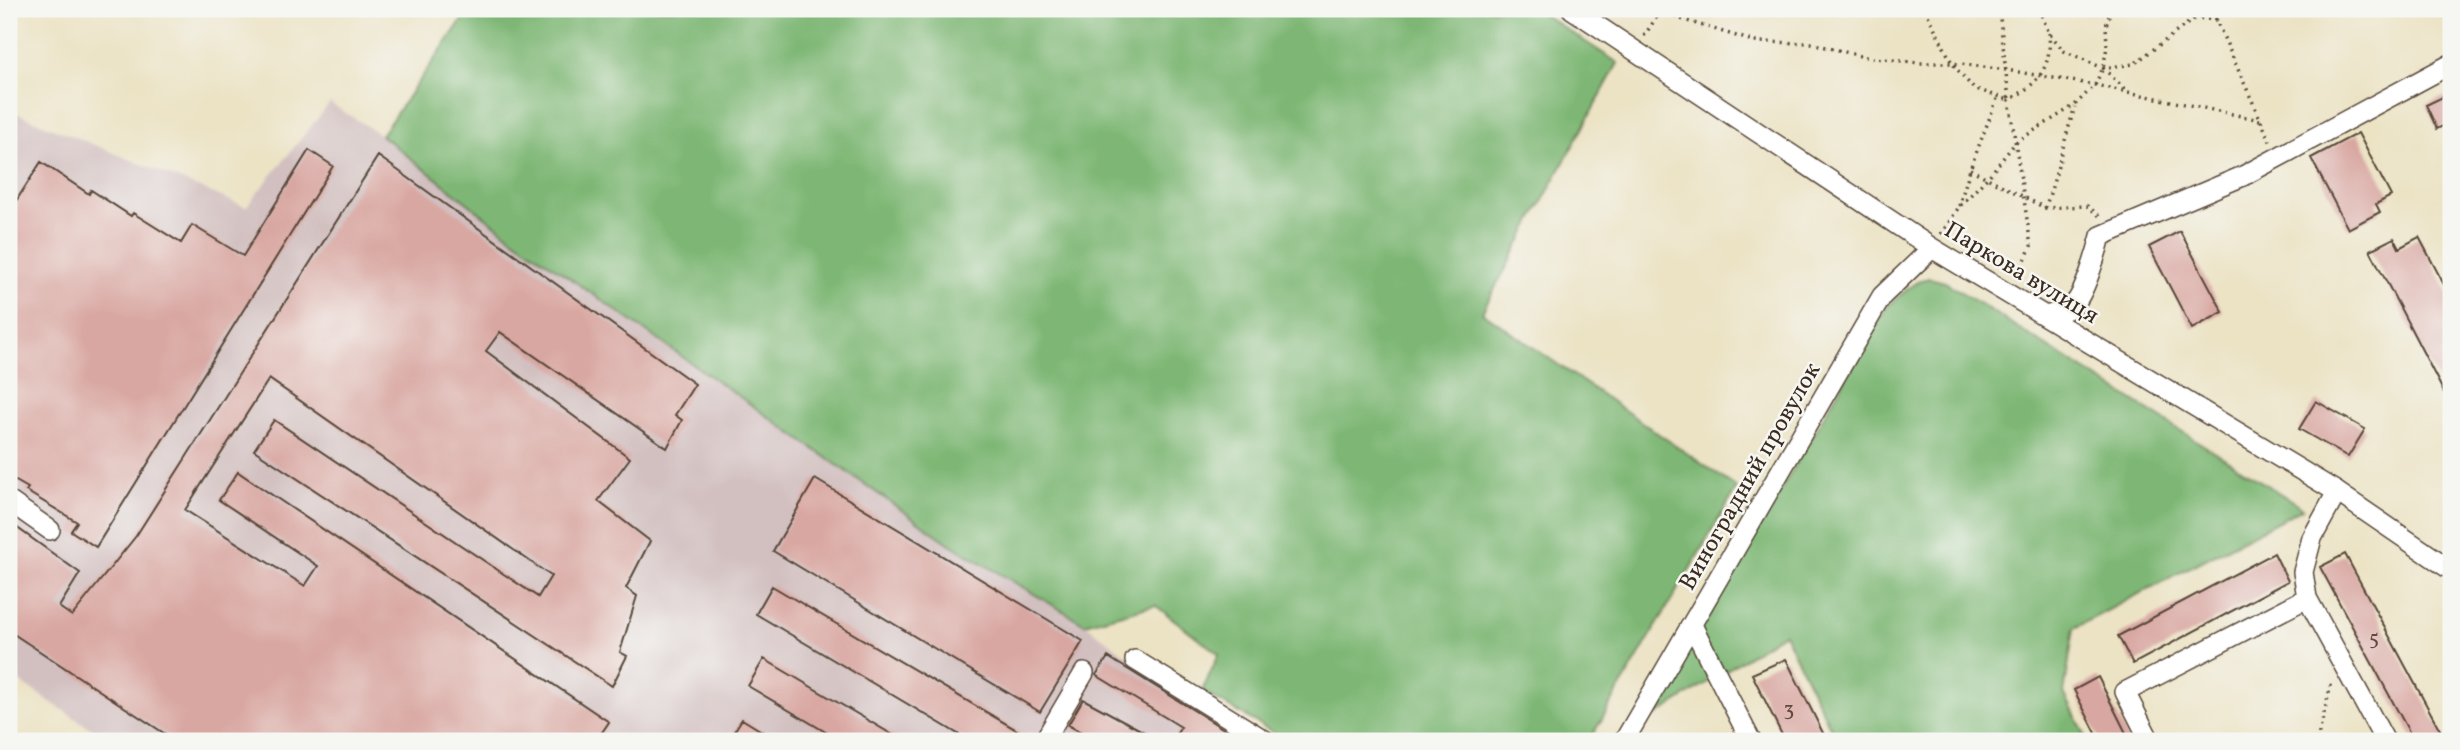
<svg xmlns="http://www.w3.org/2000/svg" width="2460" height="750" font-family="Vollkorn,serif">
<style>
.industrial{fill:#d2bfc0}
.forest{fill:#7eb774;stroke:#5c7049;stroke-width:2}
.building{fill:#d9a7a2}
.lines{fill:none;stroke-linecap:round;stroke-linejoin:round}
.minor-casing{stroke:#564637;stroke-width:22}
.path{stroke:#564637;stroke-width:3.5;stroke-dasharray:2 5;stroke-linecap:butt}
.minor{stroke:#fff;stroke-width:19}
.labels{text-anchor:middle;stroke-width:5;stroke-linejoin:round;paint-order:stroke}
.number-label{font-size:21px;fill:#62493f}
.street-label{font-size:24px;fill:#3b2a1e;stroke:#f6f6f2}
</style>
<rect width="100%" height="100%" fill="#f6f6f2"/>
<filter id="ink" filterUnits="userSpaceOnUse"><feTurbulence type="fractalNoise" baseFrequency=".0143" numOctaves="2"/><feDisplacementMap in="SourceGraphic" scale="14" xChannelSelector="R" yChannelSelector="G"/><feConvolveMatrix kernelMatrix="1 2 1 2 8 2 1 2 1" color-interpolation-filters="sRGB"/></filter>
<filter id="wash" filterUnits="userSpaceOnUse"><feTurbulence type="fractalNoise" baseFrequency=".00686" numOctaves="4" result="noise"/><feDisplacementMap in="SourceGraphic" scale="28" xChannelSelector="R" yChannelSelector="G"/><feGaussianBlur stdDeviation="1.57" result="paint"/><feColorMatrix in="noise" values="0 0 0 0 0 0 0 0 0 0 0 0 0 0 0 0 0 1.4 0 .05"/><feComposite in="paint" operator="in"/></filter>
<g filter="url(#wash)">
<rect width="100%" height="100%" fill="#ece3c5"/>
<path class="industrial" d="M330,103L381,135L511,237L952,546L1085,624L1241,741H110L9,675V110L246,207Z"/>
<path class="forest" d="M470,9H1535L1618,63L1482,312L1737,488L1589,741H1288L1202,691L1219,654L1155,605L1085,624L953,546L511,237L381,135Z
M1929,278L1945,282L2303,508L2074,628L2064,693L2088,741H1837L1784,633L1657,715L1690,647L1887,307L1917,281Z"/>
<g id="blocks">
<path class="building" d="M2451,93V122L2437,129L2426,105Z
M2358,133L2391,196L2376,204L2380,212L2348,229L2311,158Z
M309,150L333,166L96,547L71,531L77,522L26,491L28,488L9,477V212L41,162L89,194L91,190L131,216L133,213L181,243L192,225L243,256Z
M378,156L695,384L675,415L682,420L667,448L500,332L486,351L630,458L598,501L650,541L626,588L637,596L620,652L627,656L612,686L254,450L274,420L538,597L551,576L269,379L185,510L305,586L318,566L219,500L238,472L609,722L596,741H176L9,631V522L80,573L59,607L72,616L136,536Z
M2180,231L2223,312L2192,329L2149,247Z
M2419,237L2451,298V406L2370,250L2394,238L2399,248Z
M2316,401L2365,429L2348,457L2299,429Z
M815,479L1083,641L1040,712L773,551Z
M2274,553L2288,581L2133,664L2118,636Z
M2345,554L2428,708L2446,741H2414L2320,567Z
M772,586L1032,739V741H970L756,614Z
M1108,657L1129,670L1243,741H1172L1181,727L1096,675Z
M764,659L903,741H841L748,686Z
M1786,659L1827,741H1785L1752,674Z
M2098,677L2130,741H2100L2074,690Z
M1083,699L1161,741H1097L1068,725Z
M742,719L778,741H728Z"/>
</g>
</g>
<g filter="url(#ink)">
<use href="#blocks" fill-opacity="0" stroke="#564637" stroke-width="2"/>
<g class="lines">
<g class="minor-casing">
<path id="minor" d="M1572,9L1932,248L2337,492L2451,570
M2046,316C2056,313 2065,312 2073,305C2084,296 2097,252 2101,236L2243,176L2451,64
M9,501L50,530
M2307,598L2303,572L2312,538L2337,492
M1692,625L1751,741
M1135,660L1266,741
M1044,741L1084,673
M1624,741L1882,296L1932,248
M2150,741L2125,692L2307,598L2385,741"/>
</g>
<path class="path" d="M1925,9L1952,63L1973,88L2009,100L1999,9
M2039,9L2049,33L2064,51L2103,68L2134,64L2195,18
M2182,9L2195,18L2216,20L2271,143
M1661,13L1756,42L1811,43L1864,57L1920,63H1952L2006,70L2095,85L2260,120
M2216,20L2224,9
M1644,36L1662,9
M2103,68L2127,91
M1970,169L2045,208L2087,206L2101,217
M1959,206L1970,169L1998,96
M2045,208C2057,175 2064,140 2075,107
M1941,234L1959,207L1988,177L2016,142L2075,105L2095,85L2103,68L2107,47L2106,26L2111,9
M2017,279L2031,246L2009,100C2038,84 2052,68 2049,33
M2317,741L2332,681"/>
<use href="#minor" class="minor"/>
</g>
</g>
<g class="labels">
<g class="number-label">
<text x="2374" y="644">5</text>
<text x="1789" y="715">3</text>
</g>
<g class="street-label">
<text transform="translate(2022 272) rotate(31)" y="8">Паркова вулиця</text>
<text transform="translate(1749 476) rotate(-60)" y="8">Виноградний провулок</text>
</g>
</g>
<rect width="2460" height="750" fill="none" stroke="#f6f6f2" stroke-width="35"/>
</svg>
